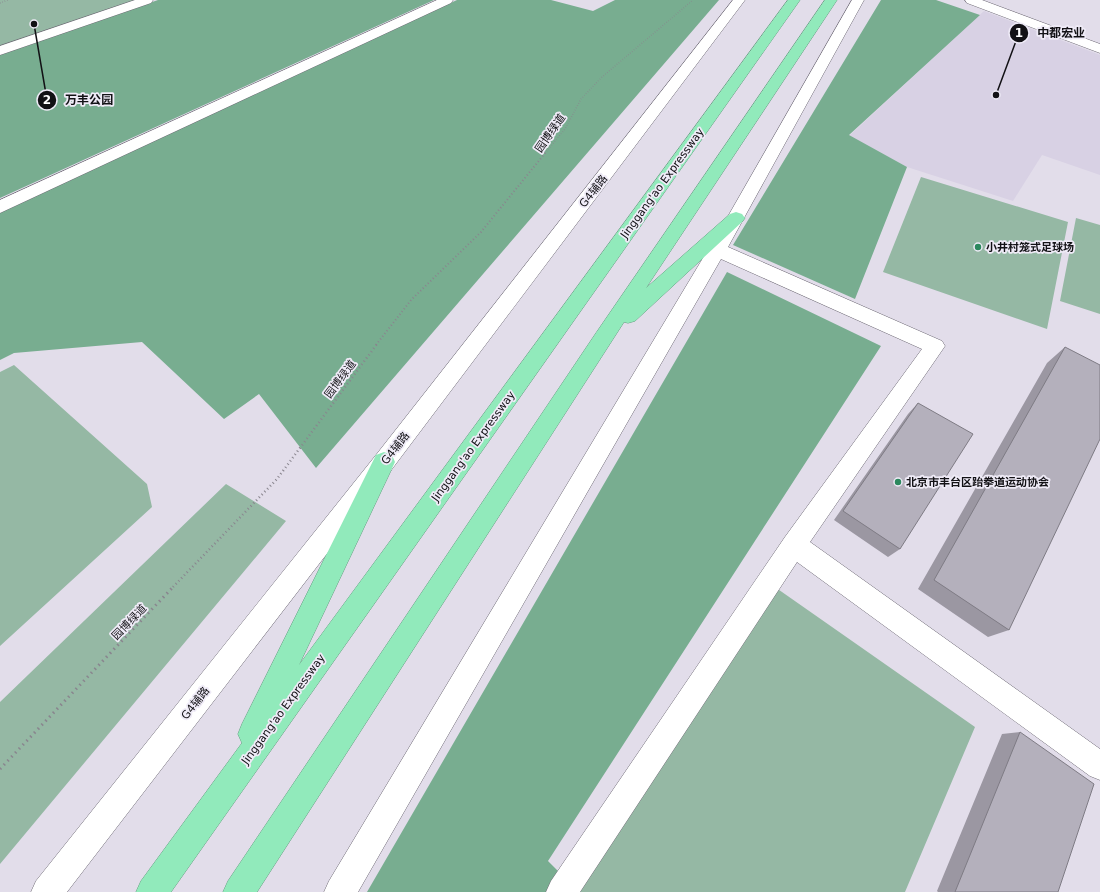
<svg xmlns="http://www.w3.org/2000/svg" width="1100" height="892" font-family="'DejaVu Sans','Noto Sans SC',sans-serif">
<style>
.built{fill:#d8d1e4}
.green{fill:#95b8a4}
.forest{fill:#78ad90}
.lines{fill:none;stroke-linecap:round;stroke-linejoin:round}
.minor-casing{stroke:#6e6a75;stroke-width:1}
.highway-casing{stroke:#659e81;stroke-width:1}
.path-far3{stroke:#89858e;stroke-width:1.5;stroke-dasharray:0.5 2;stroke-linecap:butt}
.path-far2{stroke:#89858e;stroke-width:2;stroke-dasharray:1 2.5;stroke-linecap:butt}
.path-far1{stroke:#89858e;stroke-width:2.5;stroke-dasharray:1 3;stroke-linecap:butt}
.path{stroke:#89858e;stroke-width:3;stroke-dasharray:1.5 4;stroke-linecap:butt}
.minor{fill:#fff;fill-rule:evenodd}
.highway{fill:#91eabb;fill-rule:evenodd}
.wall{fill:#9b97a2}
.building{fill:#b4b0bc;stroke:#7e7b84}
.poi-dot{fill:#2c885e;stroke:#efebf7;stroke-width:1.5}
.labels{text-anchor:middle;stroke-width:3.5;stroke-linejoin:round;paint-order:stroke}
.street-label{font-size:11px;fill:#121115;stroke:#efebf7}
.poi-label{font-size:11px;font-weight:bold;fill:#121115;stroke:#efebf7;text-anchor:start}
.leader{fill:none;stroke:#121115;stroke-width:1.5}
.callout-dot{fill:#121115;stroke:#efebf7;stroke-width:1.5}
.mark-label{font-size:12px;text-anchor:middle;font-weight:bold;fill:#fff}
.callout-label{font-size:12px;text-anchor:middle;font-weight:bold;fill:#121115;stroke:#efebf7;stroke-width:3.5;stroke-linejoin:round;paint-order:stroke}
</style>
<rect width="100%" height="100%" fill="#e2ddea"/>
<path class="built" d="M984,11L1100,55V175L1042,155L1013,201L907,167L849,136Z"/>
<path class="green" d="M0,0H137L0,47Z
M921,177L1068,222L1047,329L883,272Z
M1076,218L1100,225V314L1060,301Z
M14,365L147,484L152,507L0,646V372Z
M226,484L286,521L0,864V702Z
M772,585L975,727L905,892H574Z"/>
<path class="forest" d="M158,0H434L0,198V55Z
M457,0H551L593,11L615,0H719L316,468L259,394L224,419L142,342L14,353L0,360V212Z
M881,0H936L980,15L849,135L907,167L855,299L733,245Z
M727,272L881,346L548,861L562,875L548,892H367Z"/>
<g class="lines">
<g class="minor-casing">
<path id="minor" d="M135,0H153L151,3L0,55V46Z
M437,0H453L451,3L0,213V200Z
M733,0H745L392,469L67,892H31L36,881L376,455Z
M852,0H864L728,247L942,341L945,346L810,542L1100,749V780L1090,776L797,562L580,892H546L551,881L785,537L922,349L721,259L358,892H324L329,881L727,218Z
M965,0H982L1100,44V53L967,3Z"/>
</g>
<g class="highway-casing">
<path id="highway" d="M788,0H800L171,892H136L141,881L242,743L238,734L242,724L376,455L384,452L392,455L395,462L299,665Z
M825,0H837L646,288L730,214L736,212L742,214L745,218L742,222L635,321L628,323L624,322L257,892H223L228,881L596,333Z"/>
</g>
<path class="path-far3" d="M0,3L8,0
M545,153L565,129L581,99L602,77L693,0"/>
<path class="path-far2" d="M376,345L411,300L481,232L546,152"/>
<path class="path-far1" d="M173,587L277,479L377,344"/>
<path class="path" d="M0,769L174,586"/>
<use href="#minor" class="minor"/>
<use href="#highway" class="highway"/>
</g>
<path class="wall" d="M1065,347L1009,630L988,637L918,589L1047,363Z
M918,403L900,549L888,557L834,520L908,414Z
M1020,732L1058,892H938L937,891L1002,734Z"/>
<path class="building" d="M1065,347L1100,365V439L1009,630L934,580Z
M918,403L973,434L900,549L843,511Z
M1020,732L1094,784L1058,892H955Z"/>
<g class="poi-dot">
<circle cx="978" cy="247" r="4"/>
<circle cx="898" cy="482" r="4"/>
</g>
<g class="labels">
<g class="street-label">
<text transform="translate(550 133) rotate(-55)" y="4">园博绿道</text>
<text transform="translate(662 183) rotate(-54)" y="4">Jinggang'ao Expressway</text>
<text transform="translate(593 191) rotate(-52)" y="4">G4辅路</text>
<text transform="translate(340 379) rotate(-53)" y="4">园博绿道</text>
<text transform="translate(473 446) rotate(-54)" y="4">Jinggang'ao Expressway</text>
<text transform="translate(395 448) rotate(-52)" y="4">G4辅路</text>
<text transform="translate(129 622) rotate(-46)" y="4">园博绿道</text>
<text transform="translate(195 703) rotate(-52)" y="4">G4辅路</text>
<text transform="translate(283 709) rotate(-54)" y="4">Jinggang'ao Expressway</text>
</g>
<g class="poi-label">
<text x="986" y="251">小井村笼式足球场</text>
<text x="906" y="486">北京市丰台区跆拳道运动协会</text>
</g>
</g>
<path class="leader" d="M996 95L1019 33M34 24L47 100"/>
<g class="callout-dot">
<circle cx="996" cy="95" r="4"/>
<circle cx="34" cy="24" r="4"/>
<circle cx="1019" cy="33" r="10"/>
<circle cx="47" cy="100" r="10"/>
</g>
<g class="mark-label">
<text x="1019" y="37">1</text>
<text x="47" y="104">2</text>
</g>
<g class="callout-label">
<text x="1061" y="37">中都宏业</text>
<text x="89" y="104">万丰公园</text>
</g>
</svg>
